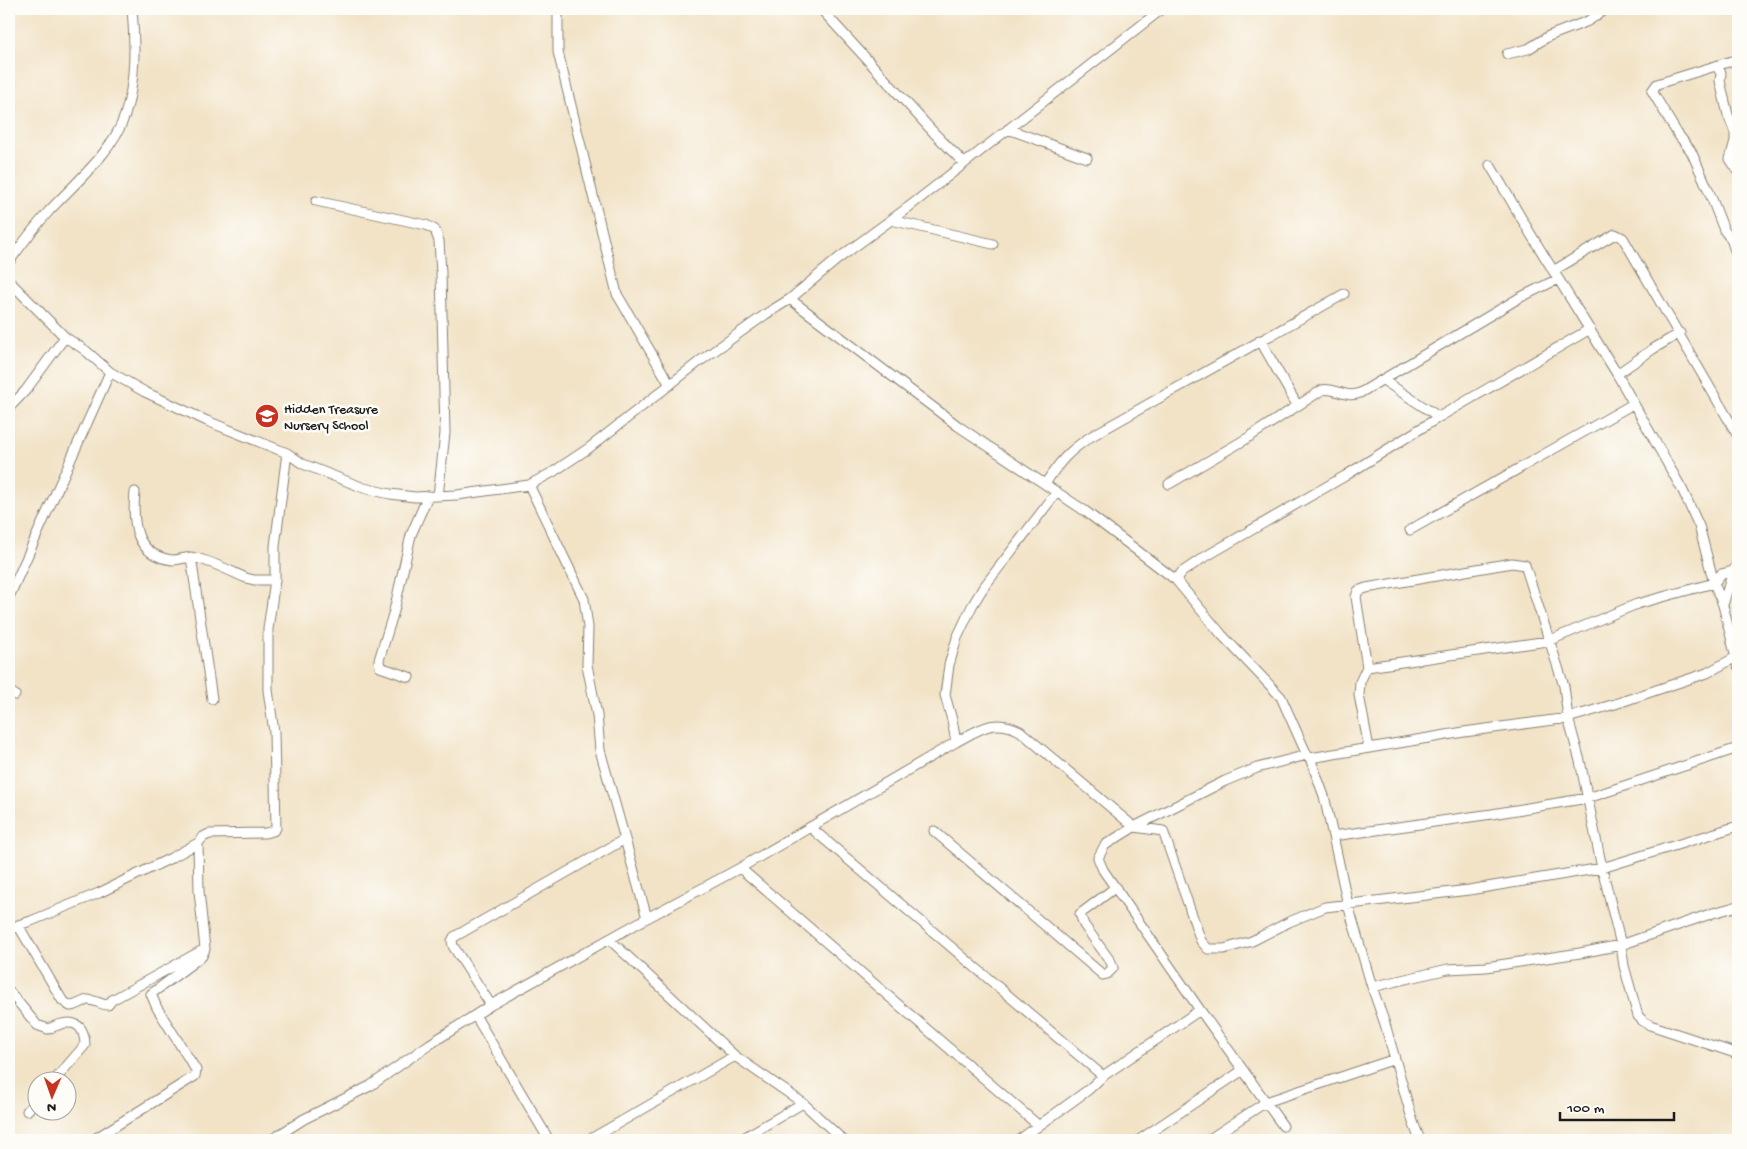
<svg xmlns="http://www.w3.org/2000/svg" width="1747" height="1149" font-family="'Gochi Hand',sans-serif">
<style>
.lines{fill:none;stroke-linecap:round;stroke-linejoin:round}
.minor-casing{stroke:#878072;stroke-width:11}
.minor{stroke:#fff;stroke-width:9}
.labels{text-anchor:middle;stroke-width:5;stroke-linejoin:round;paint-order:stroke}
.poi-label{font-size:14px;fill:#1c1c1c;stroke:#fdfcf7;text-anchor:start}
</style>
<rect width="100%" height="100%" fill="#fdfcf7"/>
<filter id="ink" filterUnits="userSpaceOnUse"><feTurbulence type="fractalNoise" baseFrequency=".02" numOctaves="2"/><feDisplacementMap in="SourceGraphic" scale="10" xChannelSelector="R" yChannelSelector="G"/><feConvolveMatrix kernelMatrix="1 2 1 2 8 2 1 2 1" color-interpolation-filters="sRGB"/></filter>
<filter id="wash" filterUnits="userSpaceOnUse"><feTurbulence type="fractalNoise" baseFrequency=".0096" numOctaves="4" result="noise"/><feDisplacementMap in="SourceGraphic" scale="20" xChannelSelector="R" yChannelSelector="G"/><feGaussianBlur stdDeviation="1.12" result="paint"/><feColorMatrix in="noise" values="0 0 0 0 0 0 0 0 0 0 0 0 0 0 0 0 0 1.4 0 .05"/><feComposite in="paint" operator="in"/></filter>
<g filter="url(#wash)">
<rect width="100%" height="100%" fill="#f2e3c7"/>
</g>
<g filter="url(#ink)">
<g class="lines">
<g class="minor-casing">
<path id="minor" d="M561,9L558,15V52L617,294L670,385
M821,9L935,134L964,163
M1507,54L1528,49L1549,36L1588,21L1603,11V9
M1738,59L1657,84L1652,91L1677,133L1691,151L1708,189L1724,230L1731,239L1738,259
M1717,67L1721,73L1720,81L1728,115L1735,132V141L1730,159L1738,171
M1008,129L1087,158
M1490,165L1530,233L1617,374L1683,491L1699,526L1714,583L1723,605L1738,666
M316,201L426,225L435,230L439,241L441,273L445,433L438,496
M891,220L993,244
M9,262C21,245 35,227 49,211C75,183 113,152 125,115C136,80 135,45 132,9
M1553,271L1615,234L1623,238L1738,436
M9,281L65,337L85,350L110,372L145,392L207,421L287,453L303,464L364,488L390,494L415,497L457,495L529,485L553,472L589,448L700,361L766,314L790,299L839,258L910,206L1162,9
M790,299L958,426L1085,511L1176,580L1222,635L1281,697L1307,755L1310,758L1324,796L1333,836L1492,814L1588,798L1738,748
M1260,340L1297,405
M1617,374L1653,349L1680,333
M1383,380L1439,417
M9,408L26,390L65,337
M1045,484C1060,461 1068,452 1090,437L1344,294
M1169,484L1246,439L1322,390C1336,387 1344,399 1360,393L1519,298L1558,279
M529,485L584,599L588,627L587,665L597,715L600,750L647,918
M135,492C132,523 135,556 173,560C181,560 187,556 196,558C213,562 230,571 246,578L254,580H275
M1410,530L1633,404
M191,557L212,699
M1176,580L1182,572L1203,558L1345,476L1439,417L1590,329
M9,597L110,372
M1723,605L1733,571
M1367,667L1548,641L1637,604L1714,583L1721,574L1733,571L1738,563
M409,677L380,667L379,660L394,611L411,535L428,496
M9,691L15,695
M956,742L952,720L945,695L949,665L957,638L972,606L983,588L1057,492
M1369,748L1359,695L1360,682L1367,667L1356,597L1358,591L1366,588L1512,563L1525,565L1564,686L1568,718L1580,761L1602,868L1621,945L1624,966L1638,1016L1643,1021L1650,1025L1738,1054
M1310,758L1464,732L1568,718L1615,704L1707,673L1736,657
M810,827L1103,1076
M934,831L1103,975L1107,974L1113,968L1111,962L1084,925L1080,914L1116,887
M1333,836L1348,905L1372,987L1385,1024L1413,1122L1420,1140
M740,868L1039,1126
M18,925L62,1000L70,1006C76,1006 81,1002 87,1000C94,999 101,1005 108,1005L112,1000L201,951
M9,932L18,925L31,921L99,893L171,858L198,843L203,837L209,834L265,833L273,831L276,828L274,732L268,690V629L275,580V546L287,453
M609,939L735,1056L803,1103L843,1140
M1372,987L1448,969L1486,967L1580,953L1621,945L1713,913L1738,906
M9,991L37,1025L48,1029C67,1020 84,1018 85,1045L53,1082
M491,1005L453,946L452,941L454,937L625,839
M475,1015L549,1140
M27,1111L38,1099
M1283,1126L1200,1010L1103,870L1098,858L1105,845L1134,827L1225,781L1257,768L1307,755
M93,1140L195,1076L196,1070L191,1062L157,1008L151,994L202,956L205,949L199,891L198,843
M271,1140L304,1119L370,1086L430,1044L491,1005L647,918L740,868L956,742C979,730 994,717 1020,731L1134,827L1163,831L1201,941L1208,949H1224L1252,941L1289,922L1325,907L1469,890L1602,868L1738,826
M589,1140L735,1056
M740,1140L803,1103
M1019,1140L1088,1090L1103,1076L1200,1010
M1139,1140L1243,1070
M1208,1140L1266,1102L1395,1059"/>
</g>
<use href="#minor" class="minor"/>
</g>
</g>
<defs>
<g id="school-disc" transform="scale(1.25)"><circle r="9.5" fill="#c8321e" stroke="#fdfcf7"/><path d="M0-5L7-2L0 1L-7-2ZM-4 1L0 2.5L4 1V4Q0 6-4 4Z" fill="#fff"/></g>
</defs>
<g fill-rule="evenodd">
<use href="#school-disc" x="267" y="416"/>
</g>
<g class="labels">
<g class="poi-label">
<text x="284" y="413">Hidden Treasure<tspan x="284" dy="16">Nursery School</tspan></text>
</g>
</g>
<rect width="1747" height="1149" fill="none" stroke="#fdfcf7" stroke-width="30"/>
<g transform="translate(52 1096) rotate(182)"><circle r="24" fill="#fdfcf7" stroke="#a3a29f"/>
<path d="M0-4L9 19L0 12L-9 19Z" fill="#c8321e"/>
<text y="-8" font-size="14" font-weight="bold" text-anchor="middle" fill="#1c1c1c">N</text>
</g>
<path d="M1560 1112v8h114v-8" fill="none" stroke="#1c1c1c" stroke-width="2.5"/>
<text x="1567" y="1112" font-size="15" fill="#1c1c1c" stroke="#fdfcf7" stroke-width="4" paint-order="stroke">100 m</text>
</svg>
